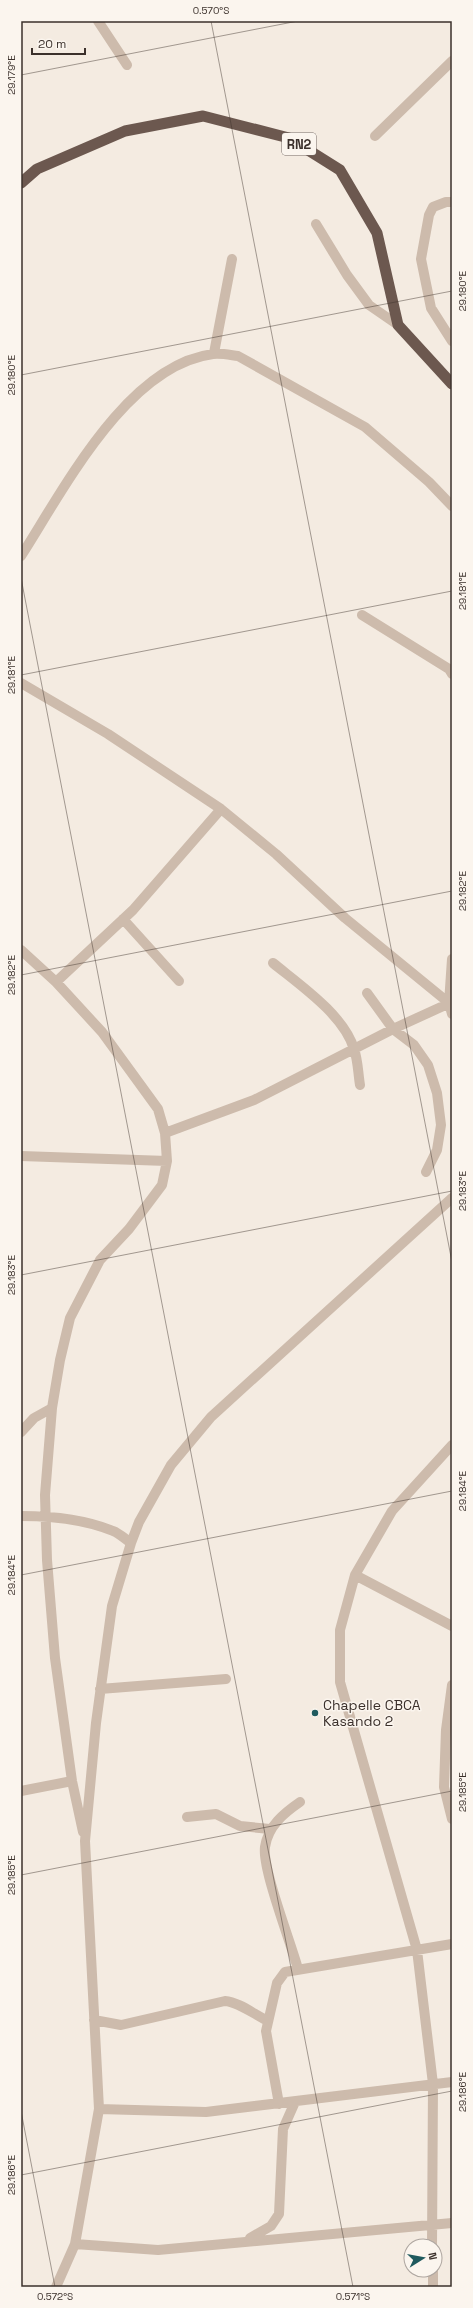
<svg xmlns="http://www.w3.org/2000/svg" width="473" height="2308" font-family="'Space Grotesk',sans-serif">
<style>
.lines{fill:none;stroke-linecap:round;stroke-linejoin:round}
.minor{stroke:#cdbbac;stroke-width:10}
.trunk{stroke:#6c584f;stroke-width:11}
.ticks{fill:none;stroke:#3b302b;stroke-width:1;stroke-opacity:0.45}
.poi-dot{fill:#1f5a5e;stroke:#fbf5ee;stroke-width:1.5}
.labels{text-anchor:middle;stroke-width:3;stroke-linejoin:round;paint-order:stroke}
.shield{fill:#fbf5ee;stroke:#756b66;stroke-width:1}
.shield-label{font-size:13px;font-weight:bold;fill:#3b302b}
.poi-label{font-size:14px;fill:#3b302b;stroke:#fbf5ee;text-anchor:start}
.neatline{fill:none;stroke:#3b302b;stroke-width:1.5}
.ticks-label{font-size:10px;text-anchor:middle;fill:#3b302b}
</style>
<rect width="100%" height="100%" fill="#f4ebe1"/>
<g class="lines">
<path class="minor" d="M98,21L127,65
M375,136L452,61
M452,202H446L433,207L429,215L421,259L431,308L452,341
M316,224L347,275L369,305L398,325
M214,353L232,259
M21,556C64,489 127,365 213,354C221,353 230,355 238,356L365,427L429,482L452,506
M362,615L449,669L452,674
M21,683L108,734L221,809L276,854L345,918L449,1003
M123,919L179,981
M21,950L56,982L102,1032L158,1109L165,1133L167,1161L162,1185L129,1229L100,1260L70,1318L60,1360L52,1408L45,1495L47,1560L55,1658L72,1781L83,1832
M452,959L449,1003L452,1014
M273,963C300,985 344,1015 354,1049C358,1060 358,1073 360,1085
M56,982L133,910L221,809
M367,993L393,1029L414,1045L428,1065L437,1093L441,1125L437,1150L426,1172
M165,1133L254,1100L393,1029L452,1002
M21,1156L167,1161
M21,1432L34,1418L52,1408
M21,1516C51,1516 84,1519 113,1531C119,1533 125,1539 131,1543
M355,1575L452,1626
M452,1685L446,1730L444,1787L452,1819
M100,1689L226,1679
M21,1791L72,1781
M187,1817L216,1814L240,1826L270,1829
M298,1969C291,1943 262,1869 265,1847C268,1826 284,1813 300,1802
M94,2020L121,2025L225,2001C239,2002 255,2015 268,2021
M279,2104L266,2031L277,1983L285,1972L452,1944
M99,2109L206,2112L452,2082
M250,2238L271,2226L279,2214L283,2129L295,2102
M75,2244L158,2250L452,2223
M432,2246L433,2084L417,1950L340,1682V1630L355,1575L392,1511L452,1445
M433,2270V2287
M56,2287L75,2244L99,2109L85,1841L96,1723L112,1606L131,1543L139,1522L171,1465L211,1417L452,1198"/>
<path class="trunk" d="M21,183L37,169L125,131L203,116L289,138L340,170L377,233L398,325L452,384"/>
</g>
<path class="ticks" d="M211,21L452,1262M21,75L298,21M21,375L452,291M21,578L353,2287M21,675L452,591M21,975L452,891M21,1275L452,1191M21,1575L452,1491M21,1875L452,1791M21,2111L55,2287M21,2175L452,2091"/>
<circle class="poi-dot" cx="315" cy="1713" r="4"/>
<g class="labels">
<rect class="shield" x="282" y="133" width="34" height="22" rx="3"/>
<g class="shield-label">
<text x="299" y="149">RN2</text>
</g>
<g class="poi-label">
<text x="323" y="1710">Chapelle CBCA<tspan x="323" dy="16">Kasando 2</tspan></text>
</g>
</g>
<rect width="473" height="2308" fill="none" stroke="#fbf5ee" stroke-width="44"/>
<g transform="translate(423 2258) rotate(79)"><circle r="19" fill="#fbf5ee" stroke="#aea6a0"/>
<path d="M0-3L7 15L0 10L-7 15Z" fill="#1f5a5e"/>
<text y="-6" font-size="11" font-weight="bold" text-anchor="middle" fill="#3b302b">N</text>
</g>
<path d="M32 48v6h53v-6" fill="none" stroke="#3b302b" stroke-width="2"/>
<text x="38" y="48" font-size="12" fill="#3b302b" stroke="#fbf5ee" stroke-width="3" paint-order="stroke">20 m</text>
<rect x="22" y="22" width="429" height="2264" class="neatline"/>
<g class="ticks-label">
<text x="211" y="14">0.570°S</text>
<text transform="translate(11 75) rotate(-90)" y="4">29.179°E</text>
<text transform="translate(462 291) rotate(-90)" y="4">29.180°E</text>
<text transform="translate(11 375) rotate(-90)" y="4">29.180°E</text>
<text transform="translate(462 591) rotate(-90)" y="4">29.181°E</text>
<text transform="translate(11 675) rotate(-90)" y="4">29.181°E</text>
<text transform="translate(462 891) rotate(-90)" y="4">29.182°E</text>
<text transform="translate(11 975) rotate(-90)" y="4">29.182°E</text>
<text transform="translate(462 1191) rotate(-90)" y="4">29.183°E</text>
<text transform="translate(11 1275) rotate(-90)" y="4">29.183°E</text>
<text transform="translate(462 1491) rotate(-90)" y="4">29.184°E</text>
<text transform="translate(11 1575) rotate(-90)" y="4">29.184°E</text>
<text transform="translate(462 1792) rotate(-90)" y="4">29.185°E</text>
<text transform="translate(11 1875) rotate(-90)" y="4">29.185°E</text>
<text transform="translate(462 2092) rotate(-90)" y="4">29.186°E</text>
<text transform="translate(11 2175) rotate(-90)" y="4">29.186°E</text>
<text x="55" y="2300">0.572°S</text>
<text x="353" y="2300">0.571°S</text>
</g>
</svg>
